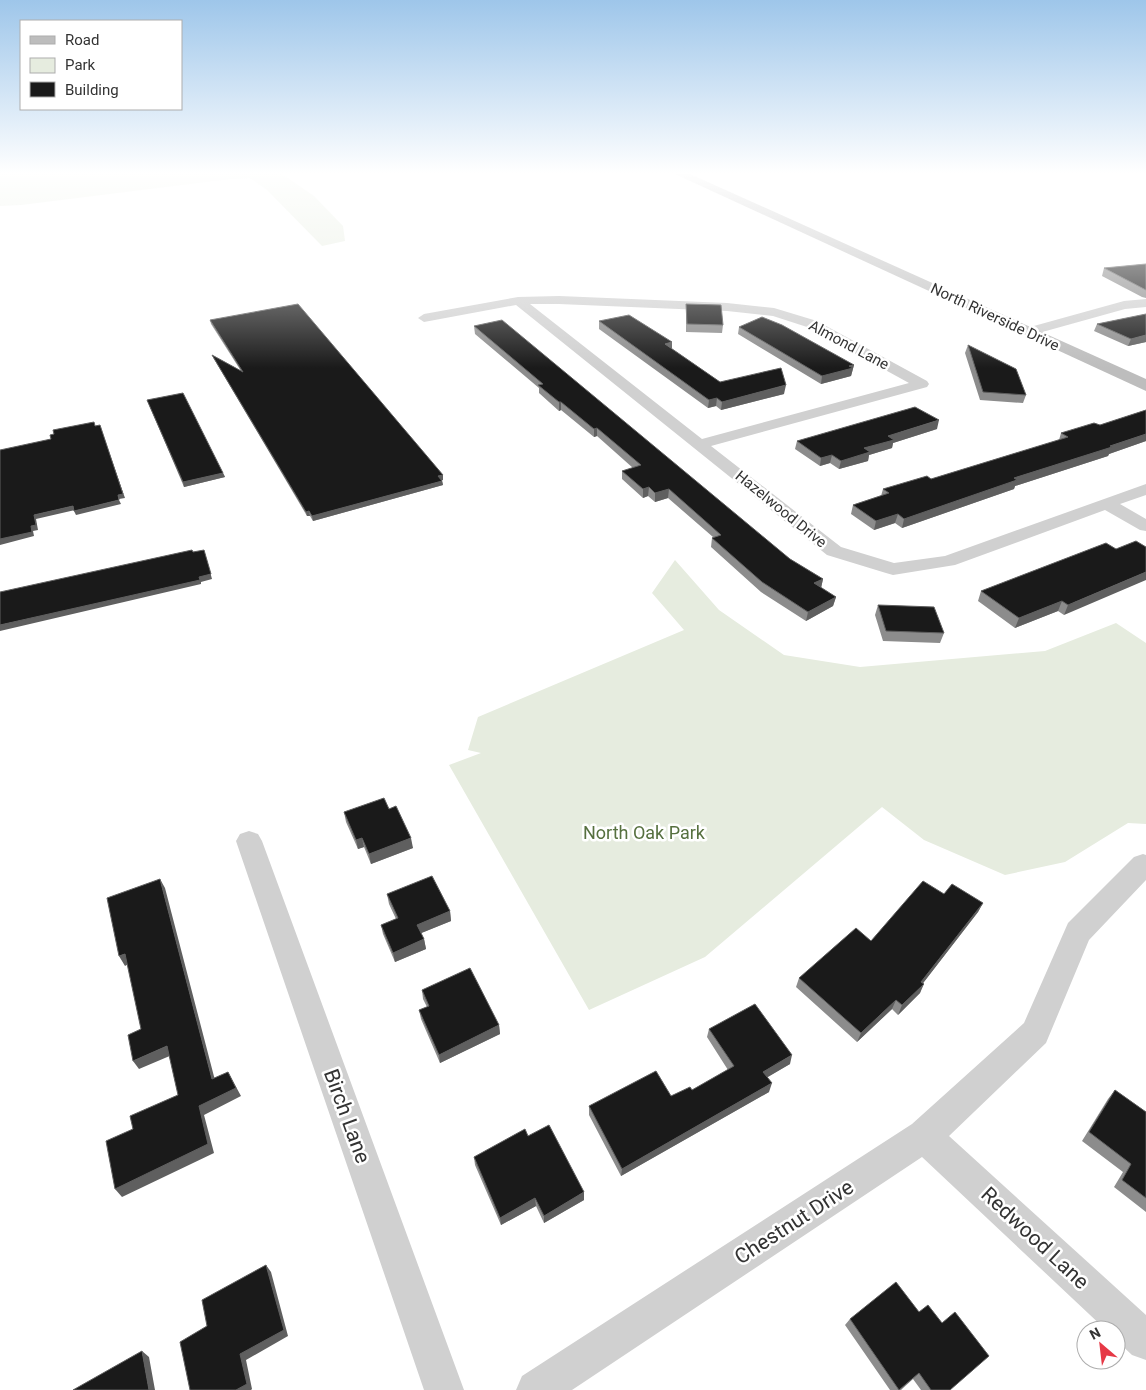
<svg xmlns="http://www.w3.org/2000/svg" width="1146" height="1390" font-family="Roboto,sans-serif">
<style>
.green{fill:#e6ecdf}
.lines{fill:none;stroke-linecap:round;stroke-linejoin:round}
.street{fill:#d0d0d0;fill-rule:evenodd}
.secondary{fill:#bdbdbd;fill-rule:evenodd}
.wall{fill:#8c8c8c}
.shaded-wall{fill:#5f5f5f}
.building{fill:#1a1a1a;stroke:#5f5f5f}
.labels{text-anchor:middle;stroke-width:5;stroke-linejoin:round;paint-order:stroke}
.far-street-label{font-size:15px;fill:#333;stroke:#fff}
.park-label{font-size:18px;fill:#56703f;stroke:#fff}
.near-street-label{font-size:21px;fill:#333;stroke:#fff}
</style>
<rect width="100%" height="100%" fill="#fff"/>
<path class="green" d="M0,174H282L314,196L343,226L345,241L322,246L267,190L250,178L222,180L21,205L0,206Z
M675,560L719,610L784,655L860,667L1045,651L1116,623L1146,643V824L1128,823L1065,862L1005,875L924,840L882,807L705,957L589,1010L449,765L481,753L468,750L478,717L684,630L652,593Z"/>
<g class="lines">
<path class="street" d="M559,296L727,303L774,308L817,321L927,381L929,384L927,387L711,446L841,547L894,563L945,556L1146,484V495L1120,504L1146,519V531L1140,530L1105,510L955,565L893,575L886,573L827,555L516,305L424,322L418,318L424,314L518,297ZM530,304H559L727,311L773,316L807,327L909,383L702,439Z
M1146,299V307L1125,309L1028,336L1021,332L1023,329L1124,301Z
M249,831L258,834L262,841L464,1390H424L236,841L240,834Z
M1143,854L1146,855V880L1089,940L1046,1043L949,1136L1146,1315V1360L1132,1355L1116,1340V1330H1106L922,1157L572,1390H516L522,1376L912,1124L1024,1023L1068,923L1134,857Z"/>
<path class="secondary" d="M675,174H690L1146,379V391Z"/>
</g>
<path class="wall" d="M1146,264V298L1142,297L1102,276L1104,268Z
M686,304L723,325L722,333L686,332Z
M1146,314V342L1128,346L1094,331L1097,324Z
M210,320L443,475V480H442L443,485L313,521L310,516H307L214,359L212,355L241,371L211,324Z
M599,321L672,342V349L720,382L784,394L721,410L716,406L708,408L599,329Z
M474,326L790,559L823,579L821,588L836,597L833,606L806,621L761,592L711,547L712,538L713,537L668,498L655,502L648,496L643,498L622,479V471L633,468L597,436L594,437L561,410L559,411L539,393V388L475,334Z
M739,327L854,365L851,376L821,384L738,334Z
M968,345L1026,395L1023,403L980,400L965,353Z
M147,400L223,473L225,477L184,487Z
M1146,410V441L1109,454L1108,456L1015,486L1014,489L902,528L895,523L874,530L851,514L853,505L881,496L883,489L931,479L1059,440L1061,433L1100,425Z
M937,429L893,443L892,448L869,455L868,461L839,469L830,463L820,466L795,449L797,441Z
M1116,549L1064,615L1058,611L1015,628L978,601L981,591Z
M878,605L944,633L940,643L883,641L875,615Z
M389,809L413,848L371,864L364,847L358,849L346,822L344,812Z
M387,894L450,911L451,921L421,933L424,939L426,949L395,962L383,934L381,925L396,919L389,904Z
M944,894L983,903L978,912L923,983L920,993L898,1015L892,1009L857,1042L796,987L799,978L871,941Z
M422,990L499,1025L500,1034L440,1063L421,1019L419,1010L427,1007L423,999Z
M709,1029L790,1064L767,1077L769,1092L621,1176L589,1115V1106L671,1096L692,1090L728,1070L707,1037Z
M1115,1090L1146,1112V1212L1114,1187L1123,1172L1082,1141L1108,1099Z
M528,1136L584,1200L544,1223L536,1206L501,1225L475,1165L474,1157Z
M850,1319L950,1390H921L913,1379L901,1390H890L845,1325Z"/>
<path class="shaded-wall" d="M1146,335V342L1128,346L1131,339Z
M672,342V350L665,344Z
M854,365L851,376L821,384L822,376Z
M786,385L784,394L721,410L722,402Z
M717,398L716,406L708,408L709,400Z
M559,402H561V410L559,411Z
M939,420L937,429L893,443L892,448L869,455L868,461L839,469L841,461L888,436Z
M597,428V436L594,437V429Z
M101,429L125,498L119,499L118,495Z
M1146,434V441L1109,454L1108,456L1015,486L1014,489L902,528L904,519L1014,478Z
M832,455L830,463L820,466L821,458Z
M223,473L225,477L184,487L183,482Z
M443,475V480L439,481L438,476Z
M442,481L443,485L313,521L312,516Z
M649,487L648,496L643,498V489Z
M669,489L668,498L655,502V493Z
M119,500L121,504L76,515L74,511Z
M73,506L75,510L36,519L38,530L33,531L34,536L0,545V539L34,515Z
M309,511L310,516H307L306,512Z
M898,514L895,523L874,530L876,521Z
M204,550L212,579L201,582V584L0,631V625L199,577Z
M1146,572V580L1064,615L1068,605Z
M823,579L821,588L814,583Z
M836,597L833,606L806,621L808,612Z
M1062,601L1058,611L1015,628L1019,618Z
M362,838L364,847L358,849L356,840Z
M411,838L413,848L371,864L369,854Z
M160,879L165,888L217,1088L212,1079Z
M983,903L978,912L917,991L924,984L920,993L898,1015L902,1005Z
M450,911L451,921L419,934L417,925Z
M424,939L426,949L395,962L393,953Z
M125,954L130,963L125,966L119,956Z
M896,1000L892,1009L857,1042L861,1033Z
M499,1025L500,1034L440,1063L439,1055Z
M167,1046L172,1055L139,1069L133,1061Z
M792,1055L790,1064L761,1081L763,1072Z
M228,1072L241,1096L204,1115L214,1153L122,1197L115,1189L199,1106Z
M772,1083L769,1092L621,1176L622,1169Z
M584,1192V1200L544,1223V1216Z
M535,1198L536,1206L501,1225L500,1218Z
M266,1265L271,1272L288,1336L246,1360L252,1389L251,1390H236L240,1354Z
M142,1351L149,1357L155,1390H149Z"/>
<path class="building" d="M1146,264V290L1104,268Z
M298,304L443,475L438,476L442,481L312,516L309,511L306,512L212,355L243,372L210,320Z
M686,304L721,305L723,325L687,324Z
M1146,314V335L1131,339L1097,324Z
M629,315L672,342L665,344L720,382L781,368L786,385L722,402L717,398L709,400L599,321Z
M762,317L782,325L854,365L849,366L853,368L822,376L739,327Z
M502,320L790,559L823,579L814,583L836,597L808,612L762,582L712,538L721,535L669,489L655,493L649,487L643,489L622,471L641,465L597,428L594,429L561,402H559L538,385L543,384L474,326Z
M968,345L1016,369L1026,395L983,392Z
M183,393L223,473L183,482L147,400Z
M915,407L939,420L888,436L894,440L864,448L870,452L841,461L832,455L821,458L797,441Z
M1146,410V434L1110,446L1112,447L1014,478L1017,480L904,519L898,514L876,521L853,505L889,493L883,489L927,476L931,479L1068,437L1061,433L1094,423L1100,425Z
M94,422L95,426L100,425L123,494L118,495L119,500L74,511L73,506L34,515L36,525L31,526L32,532L0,539V450L51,439L50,435L54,434L53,430Z
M1136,541L1146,547V572L1068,605L1062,601L1019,618L981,591L1106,543L1116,549Z
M192,550L193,552L204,550L211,574L199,577L200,580L0,625V592Z
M878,605L934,607L944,633L886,631Z
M384,798L389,809L396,806L411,838L369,854L362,838L356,840L344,812Z
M432,876L450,911L417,925L424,939L393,953L381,925L398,918L387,894Z
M160,879L212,1079L228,1072L236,1088L199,1106L208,1144L115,1189L106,1141L133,1129L130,1116L178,1095L167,1046L133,1061L128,1035L141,1029L125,954L119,956L107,898Z
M923,881L944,894L952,884L983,903L921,982L924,984L902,1005L896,1000L861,1033L799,978L856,928L871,941Z
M470,968L499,1025L439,1055L419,1010L429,1006L422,990Z
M755,1004L792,1055L763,1072L772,1083L622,1169L589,1106L656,1071L671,1096L690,1087L692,1090L734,1066L709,1029Z
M1115,1090L1146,1112V1198L1122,1180L1131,1164L1089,1132Z
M549,1125L584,1192L544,1216L535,1198L500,1218L474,1157L525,1129L528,1136Z
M266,1265L284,1330L240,1354L247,1384L236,1390H190L180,1342L207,1326L202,1300Z
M896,1282L919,1312L928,1305L942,1323L955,1312L989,1356L950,1390H931L919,1373L899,1390L850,1319Z
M142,1351L149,1390H73Z"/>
<linearGradient id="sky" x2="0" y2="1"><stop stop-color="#9ec6ea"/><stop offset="0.47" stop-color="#fff"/><stop offset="1" stop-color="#fff" stop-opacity="0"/></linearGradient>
<rect width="1146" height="368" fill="url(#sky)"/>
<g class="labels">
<g class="far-street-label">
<text transform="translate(995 317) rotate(25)" y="5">North Riverside Drive</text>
<text transform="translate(849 345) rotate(28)" y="5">Almond Lane</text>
<text transform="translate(781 509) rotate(39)" y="5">Hazelwood Drive</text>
</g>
<g class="park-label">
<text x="644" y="839">North Oak Park</text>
</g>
<g class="near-street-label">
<text transform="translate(347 1116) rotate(70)" y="7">Birch Lane</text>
<text transform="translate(794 1222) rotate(-33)" y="7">Chestnut Drive</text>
<text transform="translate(1035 1238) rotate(43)" y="7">Redwood Lane</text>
</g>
</g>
<rect x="20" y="20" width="162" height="90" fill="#ffffff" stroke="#adadad"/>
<rect x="30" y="36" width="25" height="8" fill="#bdbdbd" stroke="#adadad"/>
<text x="65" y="45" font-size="15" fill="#333333">Road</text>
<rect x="30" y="58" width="25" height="15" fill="#e6ecdf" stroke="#adadad"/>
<text x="65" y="70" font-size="15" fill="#333333">Park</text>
<rect x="30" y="82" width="25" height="15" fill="#1a1a1a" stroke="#adadad"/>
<text x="65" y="95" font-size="15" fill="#333333">Building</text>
<g transform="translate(1101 1345) rotate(332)"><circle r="24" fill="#ffffff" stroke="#adadad"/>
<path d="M0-4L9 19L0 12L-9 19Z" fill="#e63946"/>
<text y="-8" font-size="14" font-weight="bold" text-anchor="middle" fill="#333333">N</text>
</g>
</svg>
